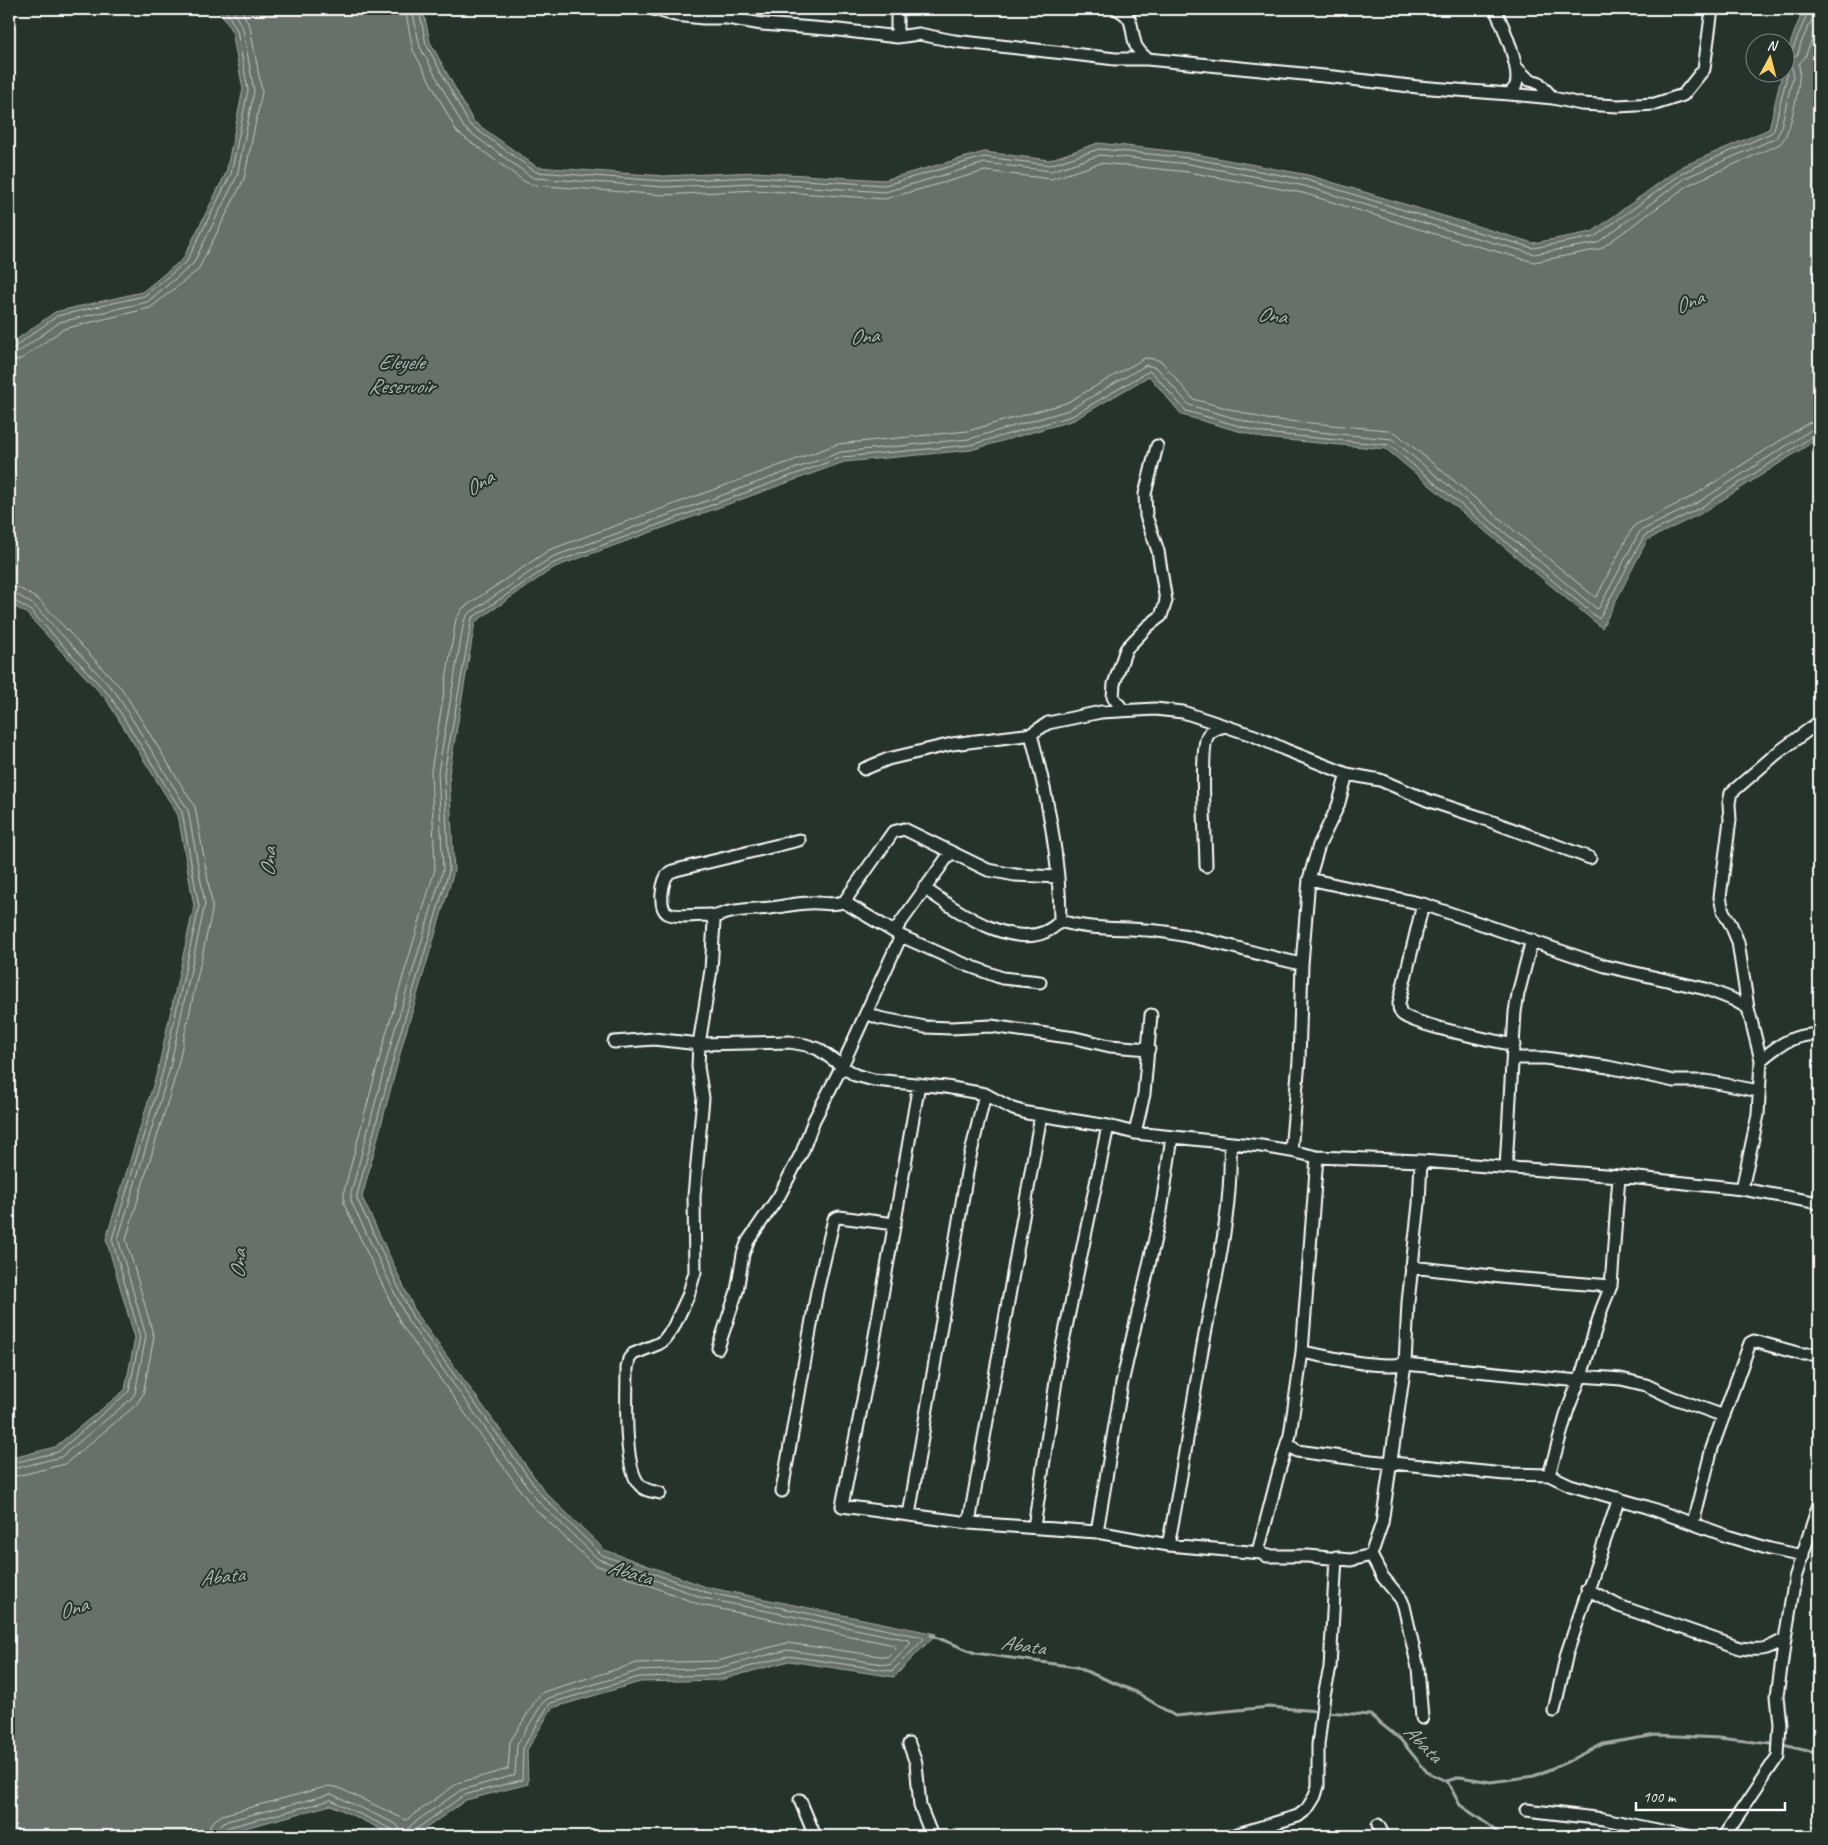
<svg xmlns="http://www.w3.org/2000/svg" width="1828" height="1845" font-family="Caveat,sans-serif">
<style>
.water{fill:#67706c;stroke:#a4a9a7}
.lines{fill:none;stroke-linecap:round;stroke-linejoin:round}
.shore{stroke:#c2c6c4;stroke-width:1}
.stream{stroke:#a4a9a7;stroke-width:3}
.minor-casing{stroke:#fff;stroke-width:15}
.minor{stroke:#26332d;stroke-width:11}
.labels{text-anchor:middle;stroke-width:4;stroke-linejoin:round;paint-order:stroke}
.water-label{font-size:21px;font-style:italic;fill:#b3b8b6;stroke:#26332d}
</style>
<rect width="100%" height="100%" fill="#26332d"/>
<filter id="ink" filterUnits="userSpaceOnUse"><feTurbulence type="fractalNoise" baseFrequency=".02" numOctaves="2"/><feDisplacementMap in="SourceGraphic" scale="10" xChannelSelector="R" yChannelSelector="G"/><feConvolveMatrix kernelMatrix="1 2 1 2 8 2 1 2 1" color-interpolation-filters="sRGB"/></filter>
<g filter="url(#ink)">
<path class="water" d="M219,9H423L430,42L473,121L537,167L664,176L755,172L884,180L984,152L1049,160L1098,143L1190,153L1308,175L1533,243L1592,232L1681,167L1769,129L1782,73L1786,72C1786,49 1795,30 1804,9H1819V438L1702,513L1647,540L1602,628L1386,449L1263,438L1182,415L1149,376L1074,420L971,450L844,462L555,567L475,622L449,774L454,871L404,1039L362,1197L417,1315L546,1493L605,1550L706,1587L936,1634L894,1677L789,1661L720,1680L640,1682L552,1708L527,1750L528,1784L466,1800L415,1836H395L331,1805L230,1832L223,1836H9V1459L55,1447L125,1390L135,1338L106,1239L158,1069L194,906L178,815L106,699L26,613L9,603V345L55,312L142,292L183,259L226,173L243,89L232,32Z"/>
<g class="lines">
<path class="shore" d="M405,9L413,50L457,132L525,182L533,185L664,195L755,190L885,199L985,171L1051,179L1101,163L1188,172L1303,193L1435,234L1534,262L1600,249L1690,184L1780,144C1791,134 1802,78 1799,64L1805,57L1819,21
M412,9L420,47L464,128L530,176L535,178L664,187L755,183L885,192L985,163L1051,171L1100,155L1189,164L1305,186L1437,227L1534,254L1597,243L1687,177L1776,138L1780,131L1793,76V70L1788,62L1798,54L1801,43L1814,15L1815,9
M419,9L426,44L469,124L536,172L664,181L755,177L885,185L984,157L1050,165L1099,149L1190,158L1307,180L1439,221L1533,248L1594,237L1684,172L1771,133L1774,130L1787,75L1786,70
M1786,54L1792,51L1809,9
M9,349L13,348L57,316L144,296L187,261L231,174L248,90L237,30L225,9
M9,355L17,353L60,322L147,302L193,264L237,176L254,91L243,29L232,9
M9,362L21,359L63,329L150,308L198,270L244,179L262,92L250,27L241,9
M9,586L19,588L39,600L122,689L195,807L212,903V911L176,1074L126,1239L154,1337L143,1394L136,1405L65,1464L9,1478
M9,593L16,594L34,605L116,693L188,810L205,904L169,1072L118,1239L146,1336L135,1393L131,1399L61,1457L9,1470
M9,599L13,600L30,610L110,696L182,812L199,907L163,1071L112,1239L140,1337L129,1391L58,1452L9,1464
M207,1836L211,1823L222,1815L329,1786L339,1788L406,1820L458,1783L508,1769L510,1742L537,1698L543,1692L637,1663L717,1661L787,1643L887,1657L896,1648L894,1645L701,1605L593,1564L531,1505L402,1326L344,1204V1191L386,1034L435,869L431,771L456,619L463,608L549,550L838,444L968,431L1066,403L1145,358L1155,359L1162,362L1193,399L1266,419L1387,430L1396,433L1595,597L1597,596L1630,532L1635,525L1693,496L1808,423L1819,420
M215,1836L217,1828L227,1821L331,1794L396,1824L403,1833L405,1834L411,1825L461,1790L515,1775L517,1745L543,1702L549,1698L638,1671L718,1668L787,1650L890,1665L911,1643L909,1640L703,1598L598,1559L537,1500L408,1321L351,1201V1193L393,1036L443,870L438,772L464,621L468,614L552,557L841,452L969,439L1069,410L1146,365L1157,368L1189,405L1265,427L1392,439L1597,609L1599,608L1640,531L1697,503L1811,430L1819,428
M221,1836L222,1831L229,1827L331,1800L393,1830L396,1836
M413,1836L415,1830L464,1795L522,1780L523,1748L548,1706L551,1703L639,1677L719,1675L788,1656L892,1671L924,1639L922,1637L705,1592L602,1555L542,1496L413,1318L357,1199V1195L399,1038L449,871L444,773L472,618L554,563L842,457L970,445L1072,416L1149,371L1153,373L1186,411L1264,433L1389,445L1599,619L1644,536L1700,508L1815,435L1819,434"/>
<path class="stream" d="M931,1635L975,1653L1076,1667L1136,1692L1175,1716L1269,1707L1318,1711
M1325,1712L1370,1715L1400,1739L1427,1772L1447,1781L1460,1777L1491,1782L1534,1776L1567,1762L1603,1744L1656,1735L1719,1738L1788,1746L1819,1754
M1447,1781L1460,1805L1493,1828L1500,1836"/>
<g class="minor-casing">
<path id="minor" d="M653,9L675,15L703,18H727L762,24L839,30L897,37V9
M1117,9C1135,18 1130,27 1135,43C1136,49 1143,55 1147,59
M897,37L919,34L954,41L1073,54L1115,59H1147L1334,77L1418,87L1509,94C1511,92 1515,88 1516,85C1521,68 1503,25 1495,9
M1516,67L1529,80L1538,82L1553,98
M1509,94L1553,98L1581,104L1618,106L1655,104L1683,95L1704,69L1712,9
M1123,710L1113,697L1114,684L1126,649L1148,626L1161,616L1166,601L1158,551L1146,516L1145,494L1157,446
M864,769L888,759L952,744L1025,735L1031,734L1048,723L1101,712L1155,709L1183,712L1255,736L1286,750L1347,774L1380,780L1427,800L1482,818L1590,858
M799,840L676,870C674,871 671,871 669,873C662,880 658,907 667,913C675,918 700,915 710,915L712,918C731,909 749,910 770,908C783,907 795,903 809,903C823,902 828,906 844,902L893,832L904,829L988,870L1015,875L1058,877
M1206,866C1206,845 1199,748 1208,735C1212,729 1219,728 1225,726
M1309,879L1423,904L1605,966L1706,989L1732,999L1748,1008
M924,888C956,911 1025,960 1060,921C1060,858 1047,795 1031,734
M844,902L901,936L959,962L1002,978L1040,982
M1423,904L1399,1003C1399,1008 1399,1011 1402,1014C1416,1026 1492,1040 1514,1045
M1060,921C1096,932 1134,926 1171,933C1215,940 1258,955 1302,964
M894,932L951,852
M866,1013L879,1018L925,1027L951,1028L991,1026L1075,1038L1110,1046L1149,1049
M614,1042L654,1039L699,1044L790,1042L806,1045L818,1049L855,1075L874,1080L946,1087L985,1094L1013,1109L1027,1113L1108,1126L1135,1133L1261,1146L1291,1151L1317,1157L1421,1161L1619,1176L1742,1189L1819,1203
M1513,1058H1545L1608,1067L1674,1081H1706L1759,1091
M1761,1060C1778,1045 1795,1033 1819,1035
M919,1084L870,1364L842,1506L969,1523L1097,1532L1168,1545L1261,1553L1267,1556H1308L1351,1560L1371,1555
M1135,1133L1144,1094L1151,1015
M1291,1151L1299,1061L1302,964L1309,879L1319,845L1338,806L1347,774
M1421,1161L1419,1204L1408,1302L1405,1364L1382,1523L1371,1555L1382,1576L1401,1599L1404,1606L1418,1668L1422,1718
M1506,1167L1515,1012L1518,994L1532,940
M1742,1189L1758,1115L1761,1060L1748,1008L1738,942L1731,925L1723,911L1720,897L1730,820L1729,803L1731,793L1776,754L1819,722
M1411,1267L1510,1278L1611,1286
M718,1348L737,1291L743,1254L748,1241L779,1196L802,1152L814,1120L842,1066L901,936
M1302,1352C1337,1358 1369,1368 1405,1364L1579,1381
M1581,1376L1621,1379L1646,1385L1671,1397L1724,1416
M1287,1443L1297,1451L1371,1461L1505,1474L1549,1475L1570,1485L1647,1507L1727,1536L1770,1549L1803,1556
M1549,1475L1568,1409L1581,1376L1602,1308L1611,1286L1619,1176
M782,1491L817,1291L834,1219L839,1217L895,1224
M660,1493C652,1491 644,1491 639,1484C623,1466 627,1394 627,1368L629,1359L633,1354L658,1344L664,1340L673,1328L688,1296L695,1272L694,1196L703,1098L698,1067L699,1044L711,970L714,922L712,918
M909,1515L969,1161L985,1094
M969,1523L1041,1115
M1693,1523L1712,1448L1750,1343L1754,1341L1801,1354H1819
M1034,1527L1059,1361L1108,1126
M1097,1532L1122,1383L1161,1212L1172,1137
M1168,1545C1181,1484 1189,1423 1200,1362C1212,1290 1233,1218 1230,1144
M1261,1553L1259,1548L1279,1471L1290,1435L1302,1352L1317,1157
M1587,1589L1619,1606L1740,1648C1762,1651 1766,1650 1785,1639
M1554,1711L1567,1653L1619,1498
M909,1744L916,1763L920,1806L932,1836
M800,1800L815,1836
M1526,1810L1604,1819L1686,1836
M1378,1825L1384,1836
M1231,1836L1298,1816L1307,1809L1315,1796L1318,1786V1745L1324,1695L1330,1668L1336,1557
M1724,1836L1778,1756L1780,1724L1777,1696L1785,1639L1795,1578L1819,1504"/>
</g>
<use href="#minor" class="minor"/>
</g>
</g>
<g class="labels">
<g class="water-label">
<text transform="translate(1689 302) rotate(-24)" y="7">Ona</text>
<text transform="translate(1272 315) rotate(6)" y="7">Ona</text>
<text transform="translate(864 336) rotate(-6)" y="7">Ona</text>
<text x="401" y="369">Eleyele<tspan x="401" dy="24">Reservoir</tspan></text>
<text transform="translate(479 483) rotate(-32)" y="7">Ona</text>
<text transform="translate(268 862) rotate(-86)" y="7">Ona</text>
<text transform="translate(238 1264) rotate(-86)" y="7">Ona</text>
<text transform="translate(630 1572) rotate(16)" y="7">Abata</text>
<text transform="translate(222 1576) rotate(-6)" y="7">Abata</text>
<text transform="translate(73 1608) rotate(-18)" y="7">Ona</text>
<text transform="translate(1023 1645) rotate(8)" y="7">Abata</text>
<text transform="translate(1423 1743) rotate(45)" y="7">Abata</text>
</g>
</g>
<rect width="1828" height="1845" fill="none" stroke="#26332d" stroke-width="30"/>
<rect x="15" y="15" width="1798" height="1815" fill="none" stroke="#fff" stroke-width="2" filter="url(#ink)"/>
<g transform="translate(1770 58) rotate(7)"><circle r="24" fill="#26332d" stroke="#7d8581"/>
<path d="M0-4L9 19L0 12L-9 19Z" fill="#ffd166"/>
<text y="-8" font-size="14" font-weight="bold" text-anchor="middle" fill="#ffffff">N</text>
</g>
<path d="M1636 1802v8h149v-8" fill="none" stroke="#ffffff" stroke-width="2.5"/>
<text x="1643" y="1802" font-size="15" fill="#ffffff" stroke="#26332d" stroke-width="4" paint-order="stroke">100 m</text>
</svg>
